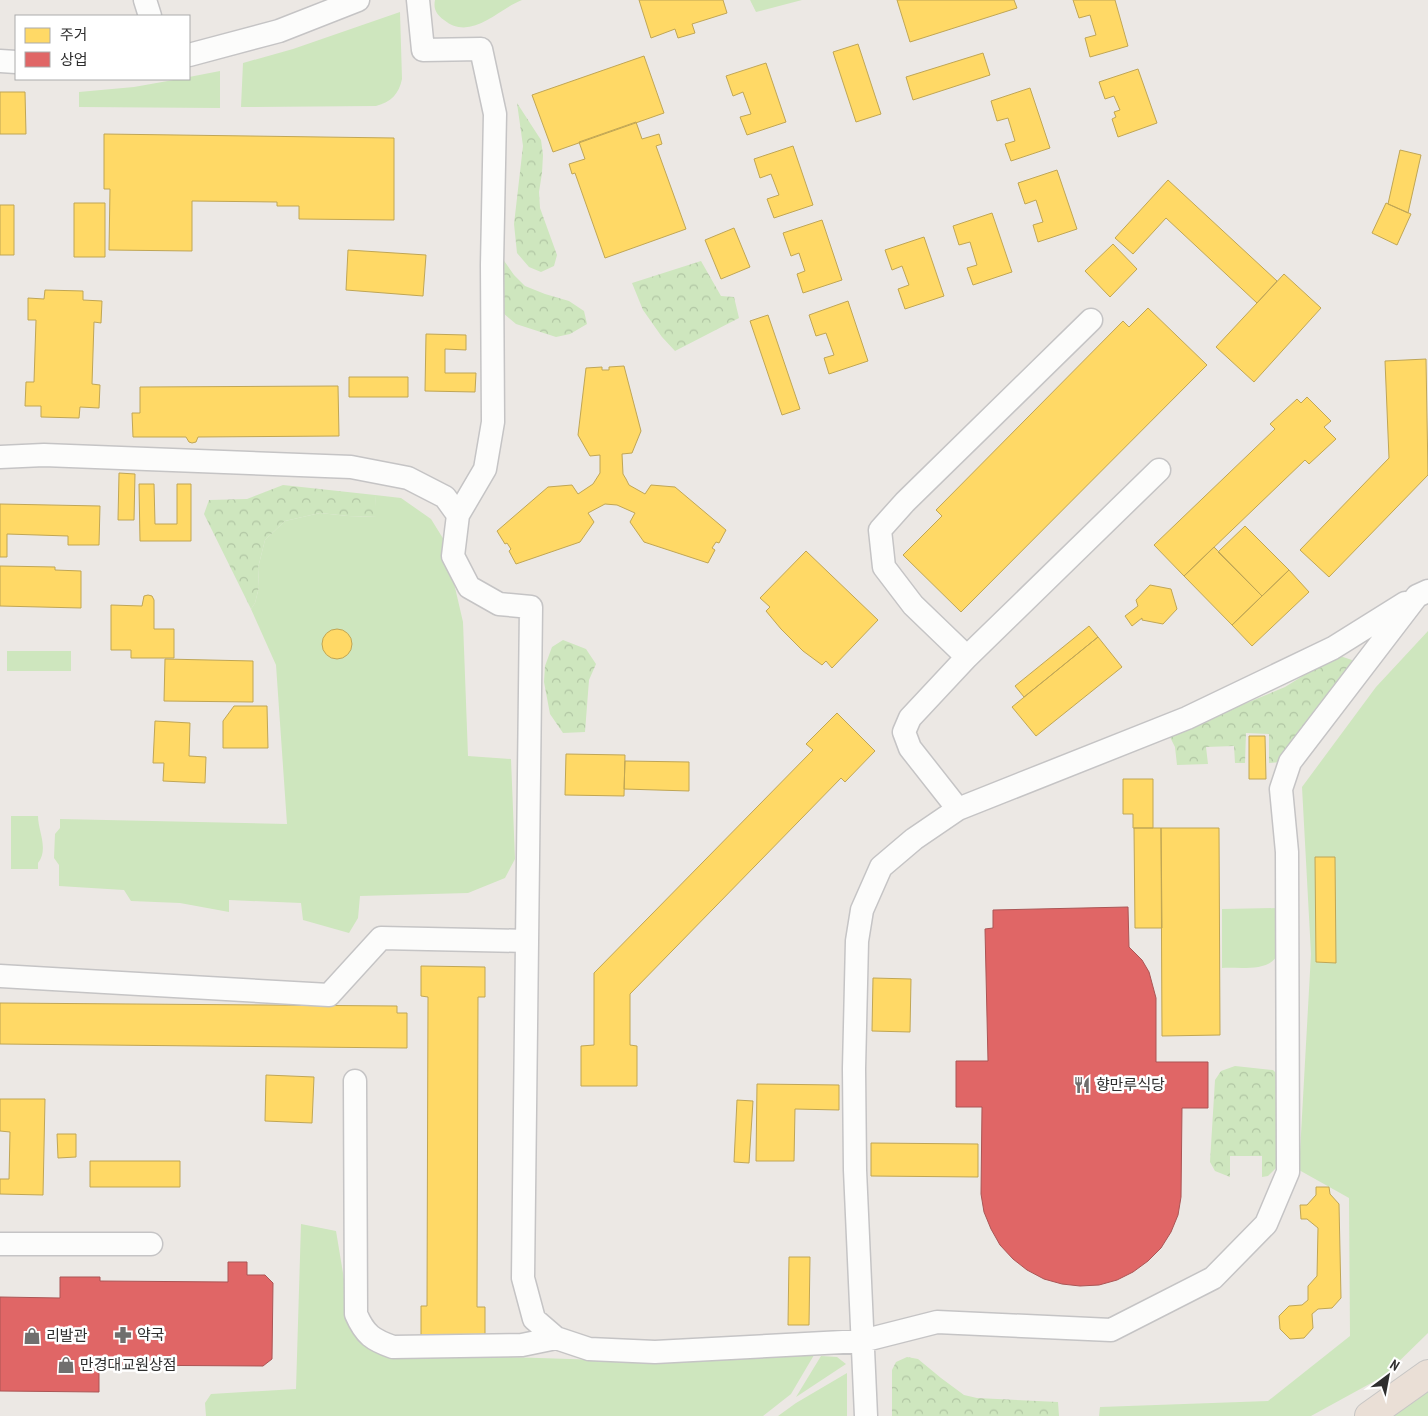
<svg xmlns="http://www.w3.org/2000/svg" width="1428" height="1416" font-family="'PT Sans Narrow','Noto Sans KR',sans-serif">
<style>
.grass{fill:#cee6be}
.forest{fill:url(#forest-crowns)}
.homes{fill:#ffd966;stroke:#c0a655}
.shops{fill:#e06666;stroke:#ab5555}
.lines{fill:none;stroke-linecap:round;stroke-linejoin:round}
.minor-casing{stroke:#c5c4c5;stroke-width:25}
.highway-casing{stroke:#c6c5c4;stroke-width:30}
.minor{stroke:#fcfcfb;stroke-width:22}
.highway{stroke:#eadfd6;stroke-width:28}
.labels{text-anchor:middle;stroke-width:5;stroke-linejoin:round;paint-order:stroke}
.poi-label{font-size:15px;fill:#2e2e2e;stroke:#fff;text-anchor:start}
</style>
<defs>
<pattern id="forest-crowns" width="20" height="18" patternUnits="userSpaceOnUse" patternTransform="scale(1.25)"><rect width="20" height="18" fill="#cee6be"/><path d="M2 6a3 3 0 1 1 6 0M12 15a3 3 0 1 1 6 0" fill="none" stroke="#b1c6a4"/></pattern>
</defs>
<rect width="100%" height="100%" fill="#ece8e4"/>
<path class="grass" d="M435,0H522C498,9 471,42 444,20C437,15 433,9 435,0Z
M750,0H802L756,12Z
M400,12L402,79C399,94 391,102 376,106L241,107L243,63L293,49Z
M220,71V108L79,107V92L134,87L179,79H189V77Z
M375,495L401,498L431,519L444,540L463,622L468,756L511,759L515,859L505,878L468,893L360,896L358,918L349,933L303,920L301,903L229,900V912L180,903L131,901L124,890L59,886V865L54,858L55,834L60,828V819L287,824L276,665L251,609L255,603L259,587L258,568L265,540L285,521L320,513L348,516L376,517Z
M1428,631V1333L1384,1376L1311,1416H1099L1100,1407L1268,1401L1350,1336L1349,1198L1299,1170L1311,954L1302,787L1376,687Z
M7,651H71V671H7Z
M11,816H38C38,831 49,849 38,863V869H11Z
M1279,908L1277,956C1267,972 1240,967 1222,968V909Z
M301,1224L336,1231L351,1321L386,1353L601,1360L814,1355L791,1394L763,1416H206L205,1403L211,1394L296,1389Z
M821,1356L837,1357L846,1364L796,1397Z
M847,1373V1416H778L796,1403Z
M1428,1390V1416H1393L1417,1400Z"/>
<path class="forest" d="M517,103L541,140L543,155L542,173L539,192L540,208L557,255L554,266L541,272L529,267L517,253L514,224L523,146Z
M500,255L514,275L525,286L545,294L569,301L584,311L587,324L570,334L556,337L516,324L503,313Z
M701,261L721,296L734,297L739,318L675,351L662,337L643,310L632,283Z
M283,485L375,495L377,517L348,516L320,513L285,521L265,540L258,568L259,587L255,603L251,609L204,514L209,500L247,499Z
M563,640L586,649L596,664L589,680L585,732L563,733L550,714L544,682L545,666L552,647Z
M1340,656L1352,660L1353,667L1280,762L1269,763V734L1246,733L1245,763H1235L1234,746L1206,747L1208,764L1177,765L1175,747L1169,735L1285,687L1330,659Z
M1235,1066L1273,1070L1280,1077L1277,1167L1268,1176L1262,1177V1156H1230V1177L1215,1171L1210,1162L1215,1080L1221,1071Z
M907,1357L918,1359L941,1378L964,1395L977,1398L1058,1402L1059,1416H892V1370L896,1362Z"/>
<path class="homes" d="M639,0H723L727,13L692,24L695,33L678,38L675,29L651,38Z
M897,0H1014L1017,8L910,42Z
M1073,0H1115L1128,46L1090,57L1085,38L1096,35L1090,15L1079,18Z
M858,44L881,114L856,122L833,52Z
M983,53L990,75L913,100L906,77Z
M644,56L664,113L553,152L532,95Z
M766,63L786,122L747,135L740,117L751,114L743,92L733,96L726,76Z
M1138,69L1157,123L1118,137L1112,119L1116,117L1114,112L1120,110L1114,96L1105,99L1099,82Z
M1030,88L1050,148L1011,161L1005,144L1015,141L1008,118L997,121L991,101Z
M0,92H25L26,134H0Z
M636,122L642,139L659,134L662,144L656,146L686,229L605,258L575,173L572,174L569,164L585,159L579,142Z
M104,134L394,138V220L299,219V206H277V202L192,201V251L109,250L110,189H104Z
M793,146L813,205L774,218L767,199L779,195L771,174L760,178L754,159Z
M1400,150L1421,155L1408,213L1388,204Z
M1057,170L1077,229L1038,242L1033,225L1043,222L1036,200L1025,204L1018,183Z
M1168,180L1277,281L1257,303L1166,218L1133,254L1115,238Z
M74,203H105V257H74Z
M1386,203L1411,214L1397,245L1372,233Z
M0,205H14V255H0Z
M992,213L1012,272L973,285L967,268L977,265L970,242L959,245L953,226Z
M822,220L842,280L803,293L797,274L805,271L799,253L791,256L783,233Z
M734,228L750,267L721,279L705,240Z
M924,237L944,296L905,309L898,289L909,285L902,266L892,270L885,250Z
M1113,244L1137,269L1110,297L1085,271Z
M348,250L426,255L423,296L346,290Z
M1284,274L1321,308L1254,382L1216,347Z
M45,290L83,291V300L102,301L101,323L94,322L92,384L100,385L99,408L80,407L79,418L41,417V406H25L26,382H34L36,320H28V298L44,299Z
M848,301L868,361L829,374L824,358L834,355L826,333L816,336L809,315Z
M1148,308L1207,365L961,612L903,555L942,516L936,510L1123,321L1129,327Z
M768,315L800,409L782,415L750,321Z
M426,334L466,335V350L445,349V373H476L475,392L425,391Z
M1426,359L1428,475L1329,577L1300,550L1389,458L1385,361Z
M624,366L641,431L632,453L622,454L623,474L626,479L629,485L645,494L651,485L675,487L726,530L719,543L716,542L712,548L715,550L708,563L644,542L630,522L635,513L617,505L605,504L588,513L594,522L580,542L516,564L509,551L511,549L507,543L505,544L497,531L548,487L572,485L578,494L593,484L600,473V455L590,456L578,435L586,368L602,367V370H609V367Z
M349,377H408V397H349Z
M338,386L339,436L198,437L196,442L192,443L189,442L186,437H133L132,413H140V387Z
M1307,397L1331,421L1324,427L1336,439L1309,464L1305,460L1184,576L1154,545L1275,429L1270,424L1297,399L1301,403Z
M119,473L135,474L134,520H118Z
M139,484H154L155,524H177V484H191V541H140Z
M0,504L100,506L99,545H68V536L7,534V557H0Z
M1245,526L1289,570L1262,596L1218,552Z
M1214,547L1262,596L1232,625L1184,576Z
M806,551L878,620L832,668L826,661L822,665L803,651L781,629L766,611L770,607L760,598Z
M0,566L55,567V570L81,571V608L0,606Z
M1289,570L1309,592L1252,646L1232,625Z
M1150,585L1171,589L1177,609L1163,624L1142,620V618L1132,626L1125,616L1138,606L1136,600Z
M148,595L152,596L154,600V629H174V658H131V650H111V605L142,606L144,596Z
M1089,626L1098,637L1024,697L1015,686Z
M322 644a15 15 0 1 1 30 0a15 15 0 1 1-30 0Z
M1098,637L1122,667L1036,736L1012,707Z
M165,659L253,661V702L164,701Z
M234,706H267L268,748H223V721Z
M837,713L875,751L845,782L841,778L630,994V1045L637,1046V1086H581V1046L594,1045V973L813,750L806,744Z
M155,721L190,723L189,756L206,757L205,783L163,781L164,763H153Z
M1249,736H1265L1266,779H1249Z
M566,754L625,755L624,796L565,795Z
M625,761L689,762V791L624,789Z
M1123,779H1153V828H1133V814H1123Z
M1134,828H1161L1162,928H1135Z
M1161,828H1219L1220,1035L1162,1036Z
M1315,857H1335L1336,963L1316,962Z
M421,966L485,967V997H478L477,1307H485V1337H421V1306H427L428,997L421,996Z
M873,978L911,979L910,1032L872,1031Z
M0,1003L397,1006V1013H407V1048L0,1044Z
M266,1075L314,1077L312,1123L265,1121Z
M757,1084L839,1085V1110L795,1109L794,1161H756Z
M0,1099H45L43,1195L0,1194V1179H9L10,1132L0,1131Z
M737,1100L753,1101L749,1163L734,1162Z
M57,1134H76V1157L58,1158Z
M871,1143L978,1144V1177L871,1176Z
M90,1161H180V1187H90Z
M1316,1187H1329L1330,1194L1339,1204L1341,1298L1332,1308L1318,1309L1312,1314L1313,1328L1304,1338L1290,1339L1280,1329L1279,1316L1289,1306L1302,1305L1308,1300V1286L1317,1276L1318,1228L1307,1219H1301L1300,1205H1307L1316,1195Z
M789,1257H810L809,1325H788Z"/>
<path class="shops" d="M1128,907L1129,947L1142,960L1149,972L1156,998V1062H1208V1108H1182L1181,1197L1178,1215L1171,1232L1161,1248L1148,1261L1133,1272L1117,1280L1099,1285L1080,1286L1062,1284L1044,1279L1027,1270L1013,1259L1000,1245L991,1229L984,1212L981,1194L982,1107H956V1061H988L985,929L993,928V910Z
M228,1262H247V1275H265L273,1283L272,1359L263,1366L99,1365V1392L0,1391V1297L60,1298V1277H100V1281L228,1282Z"/>
<g class="lines">
<g class="minor-casing">
<path id="minor" d="M145,0L150,16
M418,0L423,50L481,49L495,114L492,265L493,422L485,469L458,515
M189,55L279,31L358,0
M0,61L16,62
M1091,320L905,502L880,530L884,567L913,605L967,657L1159,470
M0,457L44,455L351,467L408,478L445,497L458,515L453,556L469,587L499,604L531,607L523,1278L534,1319L556,1338L589,1349L655,1352L862,1341L937,1322L1111,1330L1213,1278L1266,1224L1288,1172L1287,852L1281,789L1290,762L1417,596L1428,591
M958,809L910,748L904,732L910,718L967,657
M0,976L329,995L381,938L527,941
M355,1081L356,1314C365,1335 373,1340 393,1347L522,1345L556,1338
M0,1244H151
M866,1416L855,1170L854,1069L857,941L862,910L881,867L914,839L958,809L1187,718L1333,648L1405,603"/>
</g>
<g class="highway-casing">
<path id="highway" d="M1369,1416L1428,1374"/>
</g>
<use href="#minor" class="minor"/>
<use href="#highway" class="highway"/>
</g>
<defs>
<g id="restaurant-bare" transform="scale(1.35)"><path d="M-5-6h1v4h1v-4h1v4h1v-4h1v5L-1.5 .5V6h-2V.5L-5-1ZM5-6V6H3V1.5H1.5Q1.5-4 5-6Z" fill="#706f6e" stroke="#fff" stroke-width="2.5" paint-order="stroke"/></g>
<g id="pharmacy-bare" transform="scale(1.35)"><path d="M-2-6h4v4h4v4h-4v4h-4v-4h-4v-4h4Z" fill="#706f6e" stroke="#fff" stroke-width="2.5" paint-order="stroke"/></g>
<g id="shop-bare" transform="scale(1.35)"><path d="M-5-2.5h2.3a2.7 3.5 0 0 1 5.4 0H5L5.5 6h-11ZM-1.5-2.5h3a1.5 2.3 0 0 0-3 0Z" fill="#706f6e" stroke="#fff" stroke-width="2.5" paint-order="stroke"/></g>
</defs>
<g fill-rule="evenodd">
<use href="#restaurant-bare" x="1082" y="1085"/>
<use href="#pharmacy-bare" x="123" y="1335"/>
<use href="#shop-bare" x="32" y="1336"/>
<use href="#shop-bare" x="66" y="1365"/>
</g>
<g class="labels">
<g class="poi-label">
<text x="1096" y="1090">향만루식당</text>
<text x="137" y="1340">약국</text>
<text x="46" y="1341">리발관</text>
<text x="80" y="1370">만경대교원상점</text>
</g>
</g>
<rect x="15" y="15" width="175" height="65" fill="#ffffff" stroke="#ababab"/>
<rect x="25" y="28" width="25" height="15" fill="#ffd966" stroke="#ababab"/>
<text x="60" y="40" font-size="15" fill="#2e2e2e">주거</text>
<rect x="25" y="52" width="25" height="15" fill="#e06666" stroke="#ababab"/>
<text x="60" y="65" font-size="15" fill="#2e2e2e">상업</text>
<g transform="translate(1388 1376) rotate(32)" stroke="#ffffff" stroke-width="4" paint-order="stroke">
<path d="M0-4L9 19L0 12L-9 19Z" fill="#2e2e2e"/>
<text y="-8" font-size="14" font-weight="bold" text-anchor="middle" fill="#2e2e2e">N</text>
</g>
</svg>
